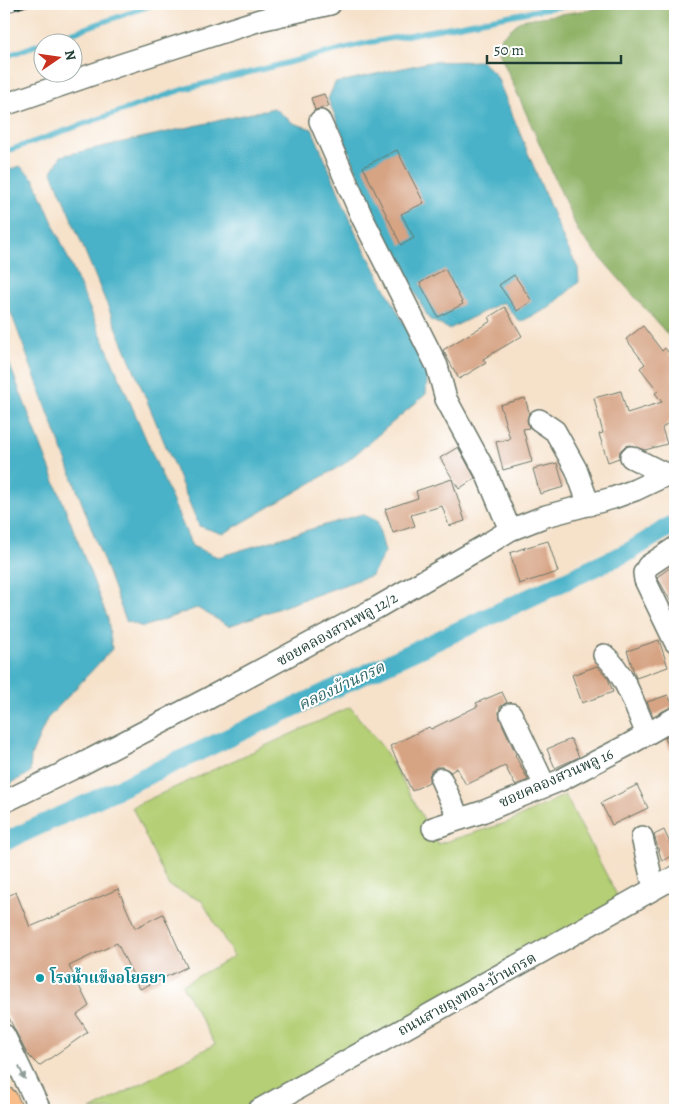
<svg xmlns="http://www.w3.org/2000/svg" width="679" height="1114" font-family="Alegreya,'Noto Serif Thai',serif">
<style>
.green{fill:#b4cf75;stroke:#6a8654}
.forest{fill:#8fb266;stroke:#57784d}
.water{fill:#49b2c8;stroke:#34787e}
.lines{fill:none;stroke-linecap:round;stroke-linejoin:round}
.stream{stroke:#49b2c8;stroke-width:5.5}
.canal{stroke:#49b2c8;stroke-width:19}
.building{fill:#d6a383}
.minor-casing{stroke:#6a7668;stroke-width:24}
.major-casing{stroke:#6a7668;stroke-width:30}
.minor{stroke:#fff;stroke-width:21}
.major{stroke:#f8bd89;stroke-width:28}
.rail-casing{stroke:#1f3d34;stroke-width:5.5}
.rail{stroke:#fff;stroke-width:4;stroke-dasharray:11;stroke-linecap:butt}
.oneway{fill:#8f9e9a}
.culture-dot{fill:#0f9aa8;stroke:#fff;stroke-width:2}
.labels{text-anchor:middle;stroke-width:4;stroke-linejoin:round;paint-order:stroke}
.street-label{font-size:15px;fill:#1f3d34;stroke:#fff}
.culture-label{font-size:15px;font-weight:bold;fill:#0d838f;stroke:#fff;text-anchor:start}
.water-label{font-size:16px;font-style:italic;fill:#2e6668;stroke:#fff}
</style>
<rect width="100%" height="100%" fill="#fff"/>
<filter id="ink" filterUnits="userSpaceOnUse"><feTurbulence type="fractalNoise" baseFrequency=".02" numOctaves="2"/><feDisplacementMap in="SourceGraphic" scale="10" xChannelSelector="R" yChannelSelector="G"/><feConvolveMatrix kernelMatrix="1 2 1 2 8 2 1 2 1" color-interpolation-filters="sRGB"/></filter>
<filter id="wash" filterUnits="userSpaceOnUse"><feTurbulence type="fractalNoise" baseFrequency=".0096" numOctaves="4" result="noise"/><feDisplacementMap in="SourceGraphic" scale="20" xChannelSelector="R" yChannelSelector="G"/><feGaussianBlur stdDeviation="1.12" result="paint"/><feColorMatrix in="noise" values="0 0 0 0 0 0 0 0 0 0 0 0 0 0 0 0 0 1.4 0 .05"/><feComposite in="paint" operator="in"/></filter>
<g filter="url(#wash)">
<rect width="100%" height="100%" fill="#f6e1c9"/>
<path class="green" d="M350,707L384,749L438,844L509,822L565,795L620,901L482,979L242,1110H91L215,1044L182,985L234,956L202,901L169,886L132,807Z"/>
<path class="forest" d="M628,4H675V343L579,233L495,43L521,20Z"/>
<path class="water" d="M481,61L496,75L565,243L578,268L579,282L549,308L520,322L503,302L449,329L429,319L376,219L328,99L335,83L430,62Z
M274,108L293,123L312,129L356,233L428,369L426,394L344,464L223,534L199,526L52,172L61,156Z
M20,166L34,179L192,546L218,557L362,514L377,521L385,552L372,575L229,626L197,608L143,627L126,621L4,294V172Z
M4,350L108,619L112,649L47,719L31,756L30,773L4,787Z"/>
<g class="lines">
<path class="stream" d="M45,42L155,4
M4,57L42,43
M4,152L184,89L362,44L543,9L580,4"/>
<path class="canal" d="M4,842L630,551L675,523"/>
</g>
<g id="blocks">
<path class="building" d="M324,94L329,106L315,110L311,98Z
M397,150L424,203L401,214L414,238L401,245L363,167Z
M445,269L463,304L438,317L420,283Z
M514,275L532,301L517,311L499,285Z
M505,307L522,336L483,359L486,363L459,379L443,350L491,321L489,317Z
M643,326L662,351L665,348L675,361V420L674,418L662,428L667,444L645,450L630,445L625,446L620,451L619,458L608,462L599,434L603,433L594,398L621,391L627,413L662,402L655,393L658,391L640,368L645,364L626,339Z
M525,398L529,412L527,420L529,428L523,429L532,462L503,470L496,442L510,439L500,405Z
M458,447L475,478L459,489L440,458Z
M557,463L564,487L540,494L533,469Z
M452,479L465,521L449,526L442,506L411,515L415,526L393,533L385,509L418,498L416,491Z
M548,541L558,572L519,584L510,553L524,548V550V548Z
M675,564V609L657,577Z
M659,640L668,667L636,678L627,651Z
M597,666L608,678L613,692L582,703L572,675Z
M502,692L507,702L500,707L499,713L500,719L516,754L515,755L528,780L515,785L505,766L466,785L457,768L451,772L442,767H436L431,771L429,777V782L412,791L390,746L429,727L431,729L478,706L476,703Z
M668,695L673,706L653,716L647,702Z
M675,732V761L665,738Z
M571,739L579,757L555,768L547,749Z
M637,785L648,808L612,825L601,803Z
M664,830L675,854L662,861L654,835Z
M118,889L135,928L163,914L187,967L140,989L117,943L69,966L89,1006L77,1015L88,1032L39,1066L27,1054L4,1008V898L16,892L30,927Z"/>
</g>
</g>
<g filter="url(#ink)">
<use href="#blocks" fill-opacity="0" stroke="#6a7668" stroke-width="1"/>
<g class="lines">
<g class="minor-casing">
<path id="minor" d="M4,105L120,65L260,20L330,4
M320,121L362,217L437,366L446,399L486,473L510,530
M539,420L555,431L576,469L589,505
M631,457L667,475
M675,548L648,566L644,573L645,580L675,642
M604,655C625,672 636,710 647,734
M511,714L545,786
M441,779L459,819
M4,802L82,764L209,698L378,607L484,546L510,530L546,516L613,498L635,490L675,471
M433,828L482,812L561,780L628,745L675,718
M642,837L654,889
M4,1035L40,1110
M259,1110L675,877"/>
</g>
<g class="major-casing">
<path id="major" d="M4,1101L8,1110"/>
</g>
<use href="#minor" class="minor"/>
<use href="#major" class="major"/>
<g class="rail-casing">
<path id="rail" d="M4,11L26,4"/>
</g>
<use href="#rail" class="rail"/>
</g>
<defs><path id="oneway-solid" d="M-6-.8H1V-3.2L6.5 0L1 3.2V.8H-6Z" transform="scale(1.25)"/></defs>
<use class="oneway" href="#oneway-solid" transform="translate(22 1073) rotate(64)"/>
</g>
<circle class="culture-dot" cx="40" cy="978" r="5"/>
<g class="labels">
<g class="street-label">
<text transform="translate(337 629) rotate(-29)" y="5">ซอยคลองสวนพลู 12/2</text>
<text transform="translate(556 778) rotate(-24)" y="5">ซอยคลองสวนพลู 16</text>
<text transform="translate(467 994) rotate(-29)" y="5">ถนนสายถุงทอง-บ้านกรด</text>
</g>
<g class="culture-label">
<text x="50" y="983">โรงน้ำแข็งอโยธยา</text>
</g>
<g class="water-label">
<text transform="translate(341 685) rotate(-25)" y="6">คลองบ้านกรด</text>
</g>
</g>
<rect width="679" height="1114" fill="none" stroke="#fff" stroke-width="20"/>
<g transform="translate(58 58) rotate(77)"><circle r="24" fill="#ffffff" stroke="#a5b1ae"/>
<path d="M0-4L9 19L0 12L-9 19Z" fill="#c8321e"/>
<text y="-8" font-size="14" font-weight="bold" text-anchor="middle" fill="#1f3d34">N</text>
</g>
<path d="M487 55v8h134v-8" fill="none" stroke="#1f3d34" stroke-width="2.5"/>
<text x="494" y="55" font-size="15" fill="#1f3d34" stroke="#ffffff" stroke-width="4" paint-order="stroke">50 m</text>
</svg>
